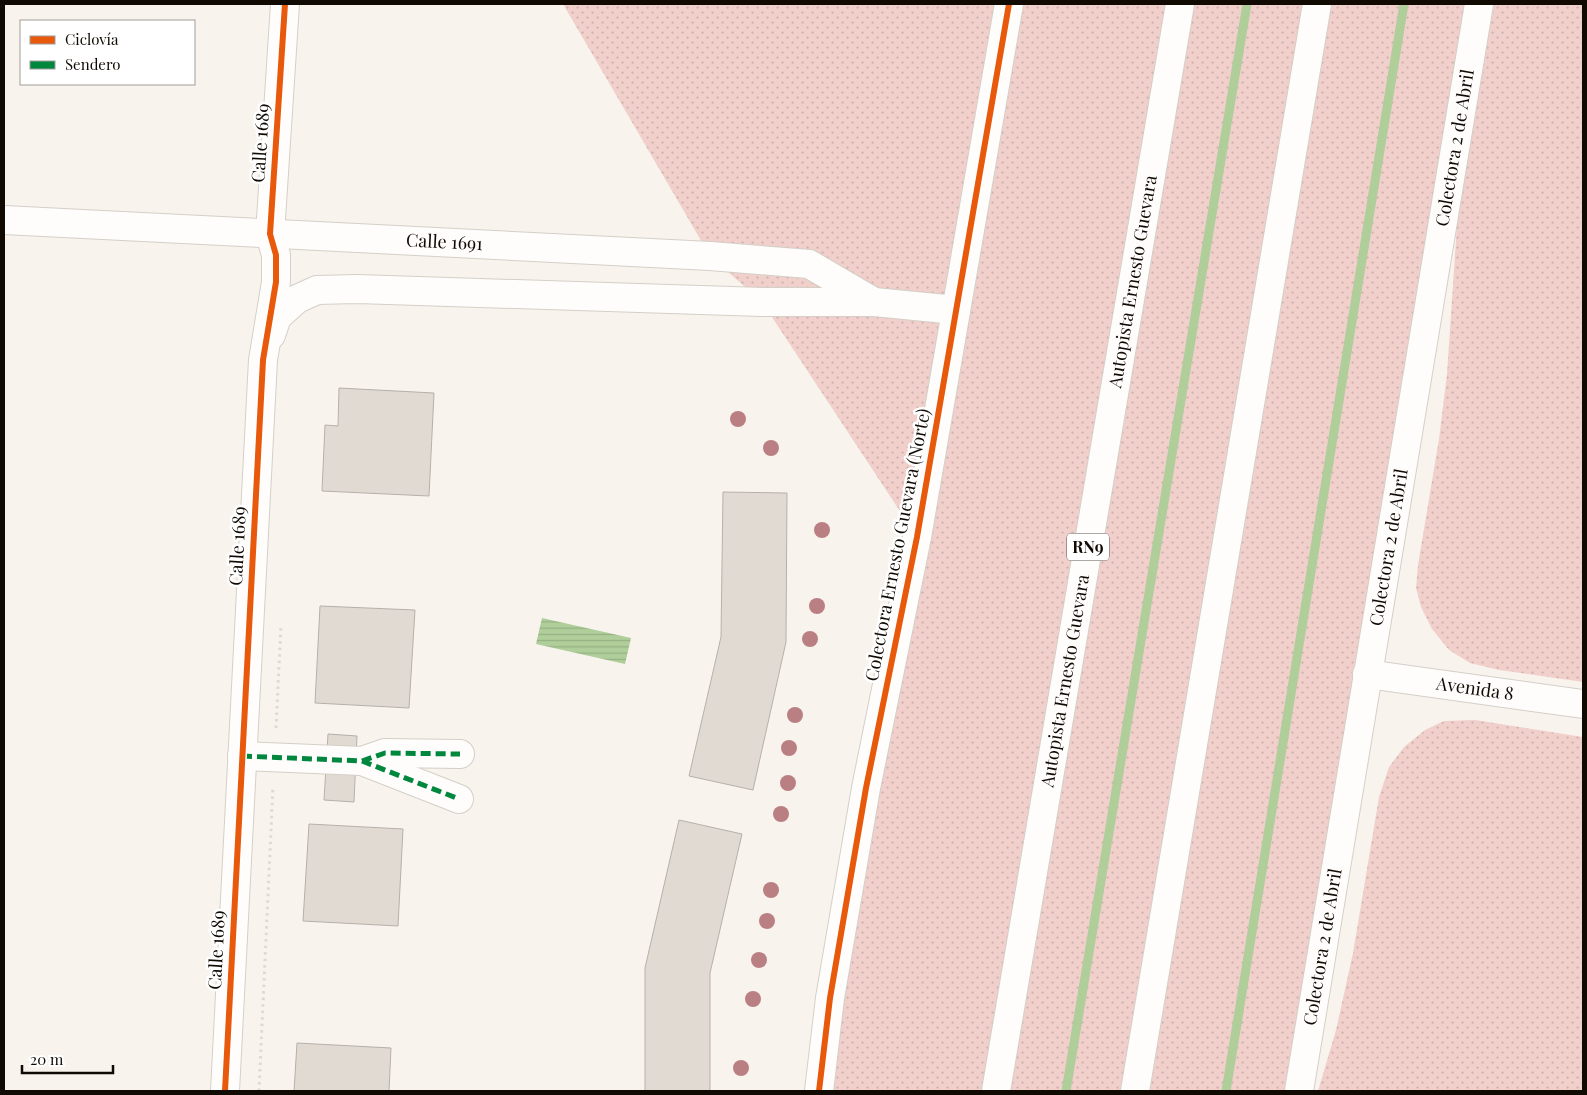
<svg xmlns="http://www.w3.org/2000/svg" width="1587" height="1095" font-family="'Playfair Display',serif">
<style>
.grass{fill:url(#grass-dots)}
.water{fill:url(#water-rules)}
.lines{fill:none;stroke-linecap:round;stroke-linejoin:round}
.stream{stroke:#afce9a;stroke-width:9}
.building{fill:#e1dad3;stroke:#b7b0aa}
.minor-casing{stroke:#d4cfc7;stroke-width:30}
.major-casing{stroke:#d4cfc7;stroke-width:30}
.highway-casing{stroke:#d4cfc7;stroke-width:30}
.path{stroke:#dcdad9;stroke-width:3;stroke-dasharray:2.5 4;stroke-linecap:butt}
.minor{stroke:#fefdfc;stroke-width:28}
.major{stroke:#fefdfc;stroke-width:28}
.highway{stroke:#fefdfc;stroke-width:28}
.quiet{stroke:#00873e;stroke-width:5;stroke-dasharray:10 5;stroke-linecap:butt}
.cycleway-casing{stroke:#fff;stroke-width:9}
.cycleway{stroke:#e8590c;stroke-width:6}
.tree{fill:#ba7f82}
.labels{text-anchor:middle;stroke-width:5;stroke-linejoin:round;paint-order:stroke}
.shield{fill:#fff;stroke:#58544f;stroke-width:1}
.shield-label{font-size:16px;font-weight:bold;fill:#100a03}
.street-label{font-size:18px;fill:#100a03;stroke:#fff}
</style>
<defs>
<pattern id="grass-dots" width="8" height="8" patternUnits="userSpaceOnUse" patternTransform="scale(1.25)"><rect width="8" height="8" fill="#f1d0cb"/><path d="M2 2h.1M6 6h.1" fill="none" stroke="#ceb1ad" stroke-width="1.8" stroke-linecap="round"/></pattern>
<pattern id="water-rules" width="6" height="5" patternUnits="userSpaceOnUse" patternTransform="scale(1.25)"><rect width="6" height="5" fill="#afce9a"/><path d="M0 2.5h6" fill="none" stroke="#96b083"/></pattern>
</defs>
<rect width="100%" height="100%" fill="#f8f4ed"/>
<path class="grass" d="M563,4H1479L1299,1091H819L917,537L762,302L710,256Z
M1494,4H1583V682L1499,670L1470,663L1449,650L1432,629L1421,607L1416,588L1418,565L1439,439L1447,374L1457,225Z
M1475,720L1583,737V1091H1318L1336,1030L1353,953L1379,797L1389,767L1404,747L1425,730L1444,721Z"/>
<path class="water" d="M542,618L631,638L625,664L536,644Z"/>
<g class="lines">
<path class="stream" d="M1066,1091L1247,4
M1226,1091L1404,4"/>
</g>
<path class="building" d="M339,388L434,393L429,496L322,491L325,425L338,426Z
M723,492L787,493L786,642L753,790L689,776L721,637Z
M320,606L415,610L409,708L315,703Z
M328,734L357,736L354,802L324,800Z
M679,820L742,834L710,973V1091H645V968Z
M309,824L403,829L398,926L303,921Z
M297,1043L391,1048L389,1091H294Z"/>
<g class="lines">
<g class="minor-casing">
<g id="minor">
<path id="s1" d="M4,220L710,256L809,264L874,302"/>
<path d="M271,335L277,317L297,299L317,290L357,289L762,302H874L956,310"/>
<path id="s2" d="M1367,674L1583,704"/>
<path d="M242,756L362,761L459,799"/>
<path d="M362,761L385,753L460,754"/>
<path d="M225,1091L263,360L276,282V255L270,234L285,4"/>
<path d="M819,1091L830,998L866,788L917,537L1009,4"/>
</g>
</g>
<g class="major-casing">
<g id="major">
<path id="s3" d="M1299,1091L1479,4"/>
</g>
</g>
<g class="highway-casing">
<g id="highway">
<path id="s4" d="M996,1091L1180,4"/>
<path d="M1135,1091L1317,4"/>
</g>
</g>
<path class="path" d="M276,728L281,625
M259,1091L273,787"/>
<use href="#minor" class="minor"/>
<use href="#major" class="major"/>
<use href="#highway" class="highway"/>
<path class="quiet" d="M242,756L362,761L459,799
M362,761L385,753L460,754"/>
<g class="cycleway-casing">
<path id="cycleway" d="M225,1091L263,360L276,282V255L270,234L285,4
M819,1091L830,998L866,788L917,537L1009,4"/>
</g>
<use href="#cycleway" class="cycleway"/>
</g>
<g class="tree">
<circle cx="738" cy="419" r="8"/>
<circle cx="771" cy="448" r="8"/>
<circle cx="822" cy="530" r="8"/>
<circle cx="817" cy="606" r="8"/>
<circle cx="810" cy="639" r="8"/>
<circle cx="795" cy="715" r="8"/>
<circle cx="789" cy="748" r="8"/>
<circle cx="788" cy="783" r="8"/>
<circle cx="781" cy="814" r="8"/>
<circle cx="771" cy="890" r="8"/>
<circle cx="767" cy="921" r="8"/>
<circle cx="759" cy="960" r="8"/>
<circle cx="753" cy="999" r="8"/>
<circle cx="741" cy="1068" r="8"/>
</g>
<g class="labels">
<rect class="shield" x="1067" y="533.5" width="42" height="27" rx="4"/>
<g class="shield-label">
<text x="1088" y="553">RN9</text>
</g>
<g class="street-label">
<text transform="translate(261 143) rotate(-86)" y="6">Calle 1689</text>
<text dy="6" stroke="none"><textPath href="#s3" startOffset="956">Colectora 2 de Abril</textPath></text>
<text dy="6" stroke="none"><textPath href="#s1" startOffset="441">Calle 1691</textPath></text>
<text dy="6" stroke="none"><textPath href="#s4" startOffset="821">Autopista Ernesto Guevara</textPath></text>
<text transform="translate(898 545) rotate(-79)" y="6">Colectora Ernesto Guevara (Norte)</text>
<text transform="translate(238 546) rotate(-87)" y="6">Calle 1689</text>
<text dy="6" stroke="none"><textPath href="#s3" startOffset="551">Colectora 2 de Abril</textPath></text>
<text dy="6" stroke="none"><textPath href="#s4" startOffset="416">Autopista Ernesto Guevara</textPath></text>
<text dy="6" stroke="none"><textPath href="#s2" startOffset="109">Avenida 8</textPath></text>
<text dy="6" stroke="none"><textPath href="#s3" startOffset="146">Colectora 2 de Abril</textPath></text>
<text transform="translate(217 950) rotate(-87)" y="6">Calle 1689</text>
</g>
</g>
<rect width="1587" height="1095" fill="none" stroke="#100a03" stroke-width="10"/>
<rect x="20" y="20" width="175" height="65" fill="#ffffff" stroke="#9f9d9a"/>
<rect x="30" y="36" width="25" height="8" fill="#e8590c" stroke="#9f9d9a"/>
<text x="65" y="45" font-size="15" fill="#100a03">Ciclovía</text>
<rect x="30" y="61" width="25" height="8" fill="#00873e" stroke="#9f9d9a"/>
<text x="65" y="70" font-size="15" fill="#100a03">Sendero</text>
<path d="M22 1065v8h91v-8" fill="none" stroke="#100a03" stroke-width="2.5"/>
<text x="30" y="1065" font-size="15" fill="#100a03" stroke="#ffffff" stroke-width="4" paint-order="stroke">20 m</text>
</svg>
